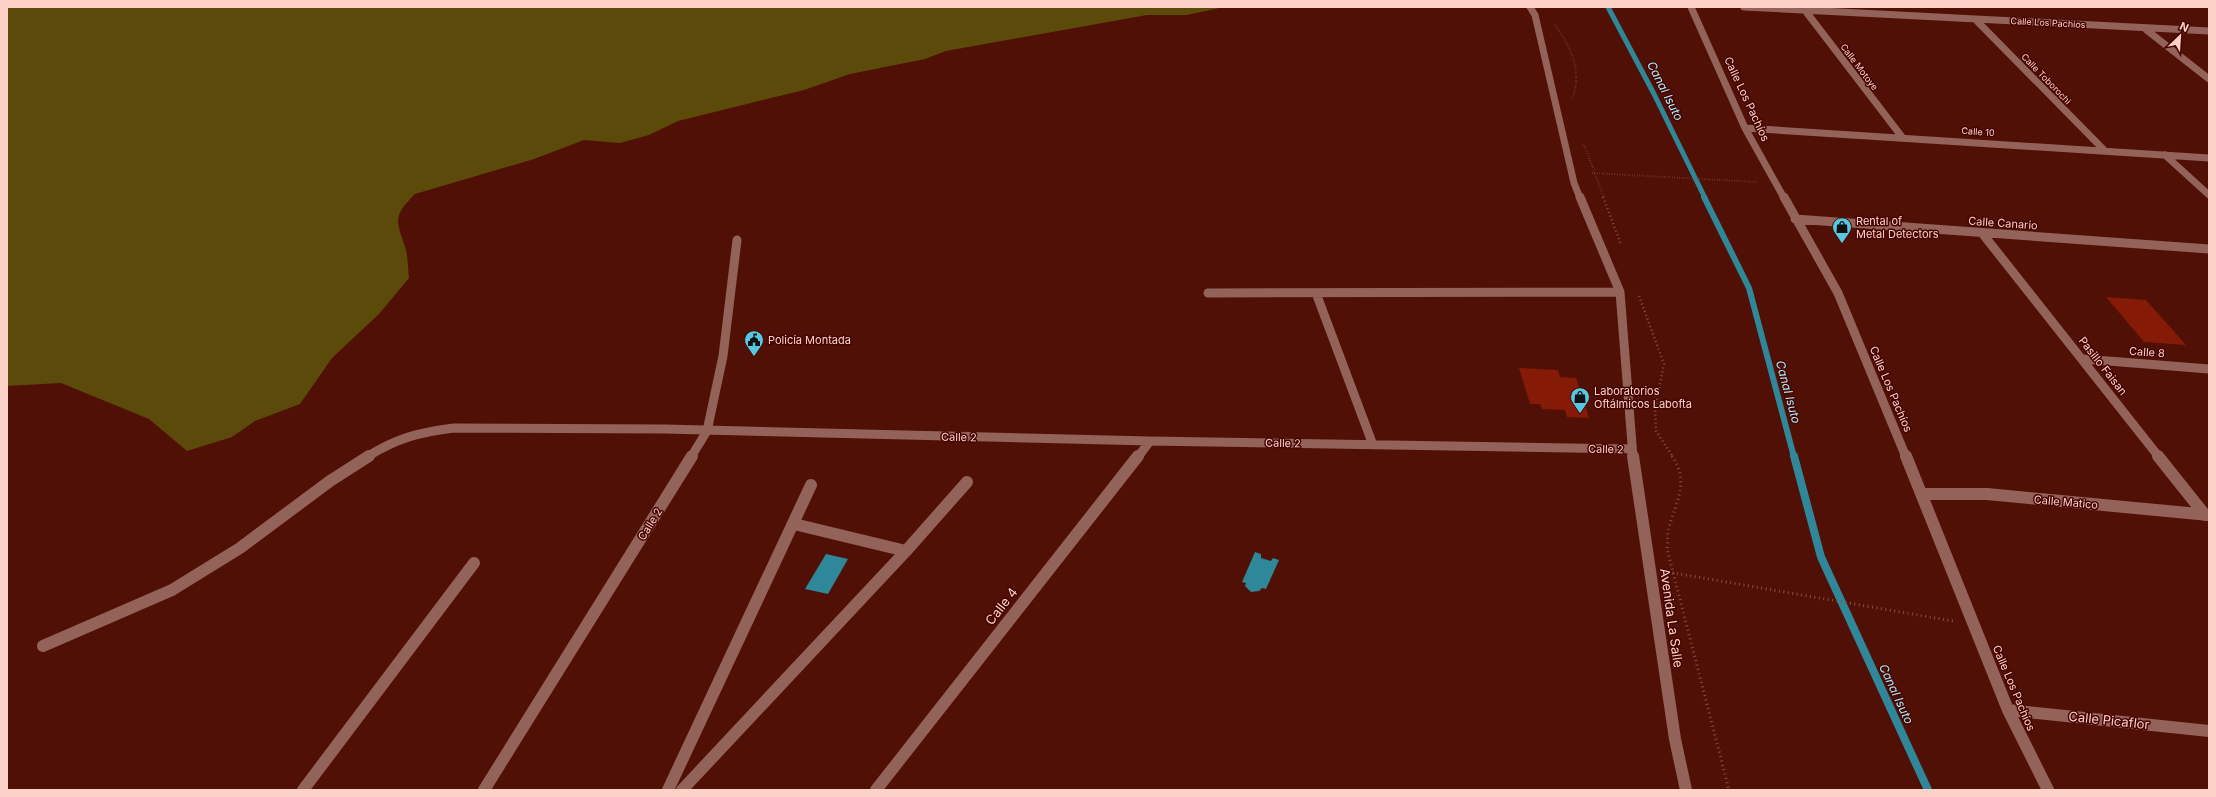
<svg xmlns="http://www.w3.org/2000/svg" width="2216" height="797" font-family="Inter,sans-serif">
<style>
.green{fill:#5b4a09}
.water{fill:#2e8899}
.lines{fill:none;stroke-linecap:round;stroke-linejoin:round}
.stream-far2{stroke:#2e8899;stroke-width:5}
.stream-far1{stroke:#2e8899;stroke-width:6}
.stream{stroke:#2e8899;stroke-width:8}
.building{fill:#851a06}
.path-far2{stroke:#874e43;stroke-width:2;stroke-dasharray:0.5 2;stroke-linecap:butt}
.path-far1{stroke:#874e43;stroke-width:2.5;stroke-dasharray:1 3;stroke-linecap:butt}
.path{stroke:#874e43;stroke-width:3;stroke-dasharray:1 3.5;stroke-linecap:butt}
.minor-far2{stroke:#936359;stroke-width:7}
.minor-far1{stroke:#936359;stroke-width:9}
.minor{stroke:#936359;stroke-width:12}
.labels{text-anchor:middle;stroke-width:3;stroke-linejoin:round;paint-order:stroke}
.far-street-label{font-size:9px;fill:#fbd1c8;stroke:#450400}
.street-label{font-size:11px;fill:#fbd1c8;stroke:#450400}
.poi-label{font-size:11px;fill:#fbd1c8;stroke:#450400;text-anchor:start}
.water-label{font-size:12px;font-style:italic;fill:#aaedfc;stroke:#450400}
.near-street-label{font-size:13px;fill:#fbd1c8;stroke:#450400}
</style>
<rect width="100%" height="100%" fill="#511005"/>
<path class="green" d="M7,7H1224L1187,15H1147L946,51L925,59L850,74L804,90L678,121L649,135L620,143L584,140L534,159L415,194C391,218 397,221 406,250C408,259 408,269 409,278L379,314L332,358L300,404L255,421L232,437L187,451L149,419L61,383L7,386Z"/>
<path class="water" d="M1255,552L1261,554V558L1271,561L1273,558L1279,560L1266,589L1262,588L1259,591L1251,592L1245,586L1246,583L1242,582Z
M826,554L848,559L828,594L805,589Z"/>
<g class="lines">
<path class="stream-far2" d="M1608,7L1654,94L1705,198"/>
<path class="stream-far1" d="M1704,197L1749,288L1794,457"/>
<path class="stream" d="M1794,456L1821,557L1928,790"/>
</g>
<path class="building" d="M2106,297L2146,300L2186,345L2144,342Z
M1519,368L1558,370L1560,377L1576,378L1589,418L1567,417L1565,410L1542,409L1540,404H1530Z"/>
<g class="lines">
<path class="path-far2" d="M1555,25C1571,47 1583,72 1572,99
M1584,144L1604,198
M1592,173L1757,182"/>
<path class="path-far1" d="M1603,197L1621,244
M1639,296L1664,364L1655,409L1656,431L1673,457"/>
<path class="path" d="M1672,456C1690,482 1676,502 1669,527C1667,534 1668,542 1667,549L1729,790
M1668,572L1953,621"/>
<path class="minor-far2" d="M1530,7L1535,15L1574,183L1580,198
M1691,7L1745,128L1784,198
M1744,7L2209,31
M1804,9L1902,137
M1976,20L2104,150
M2144,28L2209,79
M1745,128L2209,158
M2165,155L2209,195"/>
<path class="minor-far1" d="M1580,197L1620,292L1633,457
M1784,197L1838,293L1906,457
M1795,219L2209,249
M1982,233L2159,457
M1208,293L1620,292
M1316,293L1373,445
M2083,359L2209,369
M367,457C396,438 421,432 454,428L665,429L1150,441L1632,449
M691,457L707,431L723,356L737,240
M1138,457L1150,441"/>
<path class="minor" d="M1633,456L1675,739L1686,790
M1906,456L2008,710L2048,790
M2158,456L2205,515
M1922,494H1987L2209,515
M794,524L906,551
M43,646L172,590L240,548L330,481L369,456
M2008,710L2209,731
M303,790L474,563
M484,790L692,456
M668,790L811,485
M682,790L906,551L967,482
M876,790L1138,456"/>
</g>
<defs>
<g id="shop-pin" transform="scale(1)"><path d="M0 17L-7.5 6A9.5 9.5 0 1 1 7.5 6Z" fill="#56c9e0" stroke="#450400"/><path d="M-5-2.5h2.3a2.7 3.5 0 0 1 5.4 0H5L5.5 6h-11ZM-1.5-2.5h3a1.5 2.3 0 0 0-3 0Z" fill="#111"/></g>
<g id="civic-pin" transform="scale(1)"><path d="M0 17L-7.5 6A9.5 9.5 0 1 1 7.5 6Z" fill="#56c9e0" stroke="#450400"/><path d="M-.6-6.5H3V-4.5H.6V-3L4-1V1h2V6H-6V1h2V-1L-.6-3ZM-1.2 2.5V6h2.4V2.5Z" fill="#111"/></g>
</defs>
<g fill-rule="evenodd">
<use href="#shop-pin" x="1842" y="227"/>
<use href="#civic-pin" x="754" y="340"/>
<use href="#shop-pin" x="1580" y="397"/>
</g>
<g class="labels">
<g class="far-street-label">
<text transform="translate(2048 23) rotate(3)" y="3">Calle Los Pachíos</text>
<text transform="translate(1859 67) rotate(53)" y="3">Calle Motoye</text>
<text transform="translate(2046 79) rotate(46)" y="3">Calle Toborochi</text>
<text transform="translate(1978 132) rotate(4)" y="3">Calle 10</text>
</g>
<g class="street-label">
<text transform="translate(1747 99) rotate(65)" y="4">Calle Los Pachíos</text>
<text transform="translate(2003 223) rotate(4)" y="4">Calle Canario</text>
<text transform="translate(2147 352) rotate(4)" y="4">Calle 8</text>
<text transform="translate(2103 366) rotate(52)" y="4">Pasillo Faisan</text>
<text transform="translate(1891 389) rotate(67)" y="4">Calle Los Pachíos</text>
<text transform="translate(959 437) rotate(1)" y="4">Calle 2</text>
<text transform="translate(1283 443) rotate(1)" y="4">Calle 2</text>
<text transform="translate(1606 449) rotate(1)" y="4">Calle 2</text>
<text transform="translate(2066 502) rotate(5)" y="4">Calle Matico</text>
<text transform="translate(650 524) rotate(-58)" y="4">Calle 2</text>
<text transform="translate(2014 688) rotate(67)" y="4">Calle Los Pachíos</text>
</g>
<g class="poi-label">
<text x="1856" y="225">Rental of<tspan x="1856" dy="13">Metal Detectors</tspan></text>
<text x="768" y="344">Policía Montada</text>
<text x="1594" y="395">Laboratorios<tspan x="1594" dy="13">Oftálmicos Labofta</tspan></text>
</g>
<g class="water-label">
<text transform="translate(1665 91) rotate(63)" y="4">Canal Isuto</text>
<text transform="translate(1788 392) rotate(75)" y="4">Canal Isuto</text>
<text transform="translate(1896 694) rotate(65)" y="4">Canal Isuto</text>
</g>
<g class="near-street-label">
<text transform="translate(1001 606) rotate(-52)" y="5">Calle 4</text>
<text transform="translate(1672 618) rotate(82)" y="5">Avenida La Salle</text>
<text transform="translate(2109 720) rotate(6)" y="5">Calle Picaflor</text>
</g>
</g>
<rect width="2216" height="797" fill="none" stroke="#fbd1c8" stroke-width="16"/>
<g transform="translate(2180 36) rotate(25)" stroke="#450400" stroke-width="3" paint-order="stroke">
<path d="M0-3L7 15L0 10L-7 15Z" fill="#fbd1c8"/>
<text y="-6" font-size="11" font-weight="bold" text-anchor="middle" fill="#fbd1c8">N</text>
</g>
</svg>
